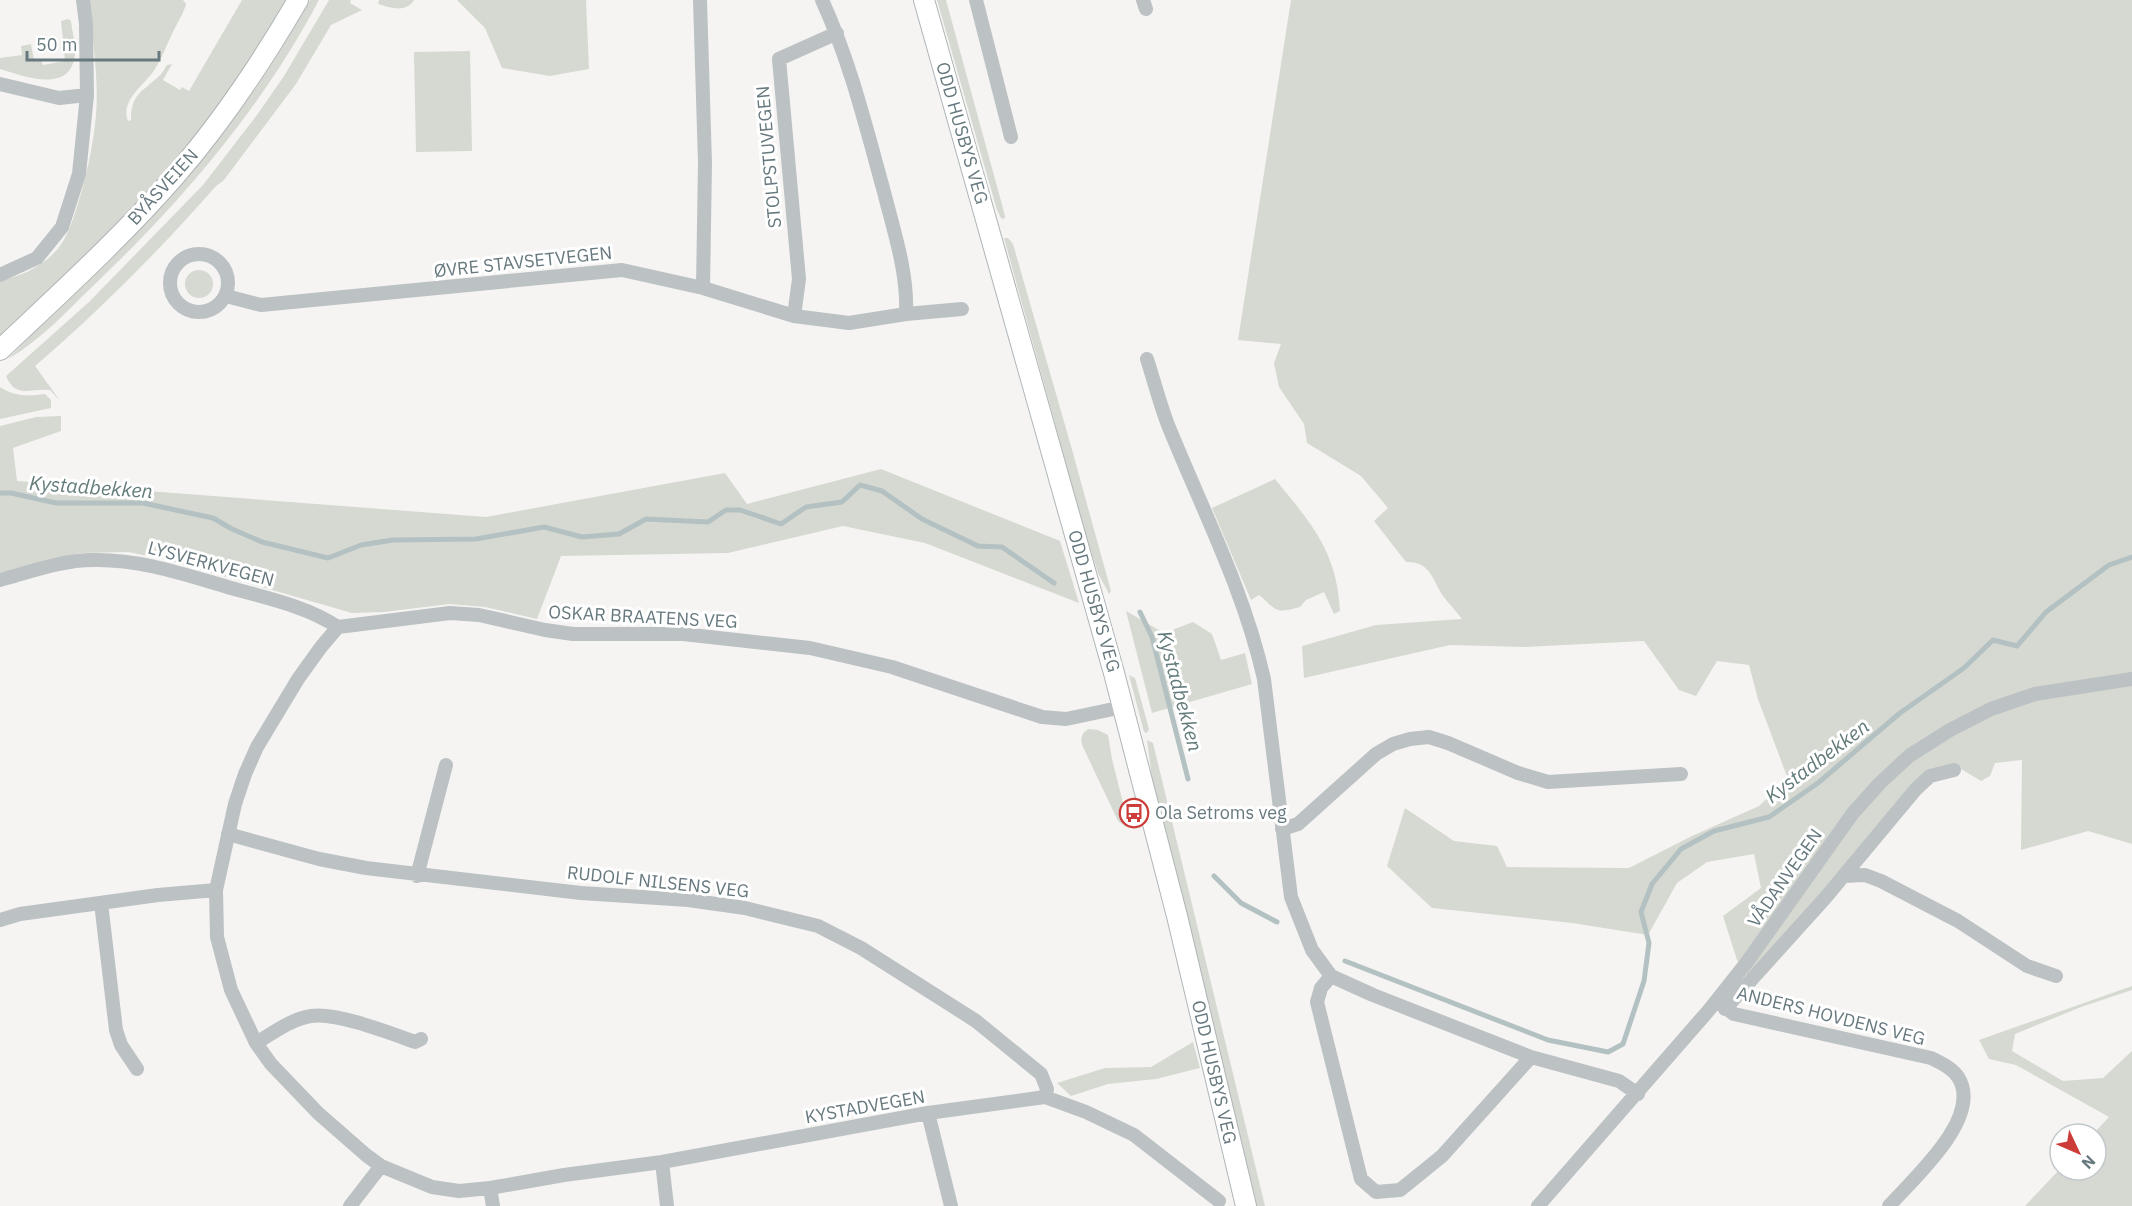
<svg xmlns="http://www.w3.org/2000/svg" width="2132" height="1206" font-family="'IBM Plex Sans',sans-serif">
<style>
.green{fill:#d6d9d1}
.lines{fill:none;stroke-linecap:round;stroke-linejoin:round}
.stream{stroke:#b3c1c2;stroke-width:5}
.secondary-casing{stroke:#afb5b7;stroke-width:22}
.street{stroke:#bcc1c3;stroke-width:14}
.secondary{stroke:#fff;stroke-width:20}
.labels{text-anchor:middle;stroke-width:6;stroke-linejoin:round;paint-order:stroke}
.street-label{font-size:18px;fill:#67797f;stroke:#fff}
.poi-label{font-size:18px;fill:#67797f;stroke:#fff;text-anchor:start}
.water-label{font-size:20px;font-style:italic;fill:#637b7b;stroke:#fff}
</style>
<rect width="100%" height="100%" fill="#f5f4f2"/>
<path class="green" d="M89,0H183L186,4C183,15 177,23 172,34C166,46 161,61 153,72C143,86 120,101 128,121L131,120C131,94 142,92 158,77C162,74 164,69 167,65L172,64L163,80L180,90L182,87L189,91L242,0H287C254,57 217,111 175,161C122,223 60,279 0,335V280C19,277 39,268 53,254C65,243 71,225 76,210C86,179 93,147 96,115C99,77 92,37 89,0Z
M310,0H319C262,108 182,201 94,285C67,311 41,340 8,359C68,296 134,239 191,173C237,120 276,61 310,0Z
M329,0H351L350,3L362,10L331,25L296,84L224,180L215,187C160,250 99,311 35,366L61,402L50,390C29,388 16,399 6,376L89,302L203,185L257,115L284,76Z
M379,0H414C406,13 391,8 378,4Z
M457,0H586L589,69L550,76L502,68L485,28Z
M937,0H946L1004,212L1005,217L1004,219L1001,218L997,210Z
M1291,0H2132V844L2088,831L2021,850L2022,760L1995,763L1990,776L1981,781L1961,769L1920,776L1749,977L1737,960L1723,916L1761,888L1754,854L1707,862L1677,883L1648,935L1572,923L1432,908L1387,866L1405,808L1454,841L1497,846L1507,867L1629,868L1692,836L1759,806L1788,779L1758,699L1749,665L1717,661L1696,696L1679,690L1644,641L1525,647L1450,645L1304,678L1302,646L1376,625L1462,619C1456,611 1449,604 1443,596C1432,579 1430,561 1406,562L1374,521L1388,508L1361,476L1307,443L1304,424L1279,387L1274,363L1281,344L1238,340Z
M68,19L71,21C72,32 76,44 75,54C71,95 24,76 0,69V58L22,55L21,46L31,44L34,61L41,60L43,65L65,61L61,21Z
M470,51L472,151L416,152L414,52Z
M1004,238H1008L1013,244L1071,446L1111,591L1109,594L1098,573L1085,533Z
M185 284a14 14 0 1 1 28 0a14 14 0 1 1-28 0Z
M0,387C15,397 28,396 45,394L51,400V408L0,419Z
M61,416V431L13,448L17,481L486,517L725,473L747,504L881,469L1060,541L1079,603L925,543L843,526L728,553L561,556L537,619L485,607L449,604L384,612L352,613L164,559L128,552L81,553L0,573V426L36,417Z
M1275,479C1311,523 1337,551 1340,611L1334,614L1324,592L1306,600L1300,607C1274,614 1278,611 1259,595L1251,600L1212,508Z
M1126,611L1164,633L1193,622L1212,634L1221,660L1245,653L1252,684L1152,713Z
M1129,675L1135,678L1149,729L1147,733L1144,732Z
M1089,729L1098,730L1108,735L1112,759L1128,823L1126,827L1118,821L1083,747C1080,740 1081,732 1089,729Z
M1147,740L1153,743L1265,1206H1257L1153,786Z
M2132,986V990L2081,1007L2015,1034L2012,1051L2063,1081L2103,1078L2132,1051V1206H2025L2060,1169L2096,1170V1134H2093L2109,1117L2016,1065L1989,1059L1979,1040Z
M1193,1042L1200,1068L1156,1079L1108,1084L1071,1096L1057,1083L1105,1068L1151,1067Z"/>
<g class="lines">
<path class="stream" d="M0,493H11L56,503H143L213,518L232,529L262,542L328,558L361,545L393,540L476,539L544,527L582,537L619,534L646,519L708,522L726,510H740L781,524L806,507L842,502L860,485L882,491L922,519L978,546L1002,547L1054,583
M1140,612L1152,637L1188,779
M1214,876L1241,903L1277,922
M1345,961L1548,1040L1608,1052L1623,1044L1644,981L1649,943L1641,912L1652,884L1681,849L1714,831L1769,817L1818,783L1900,713L1964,668L1993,640L2017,646L2046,612L2109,565L2132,557"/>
<g class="secondary-casing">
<path id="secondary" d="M924,0L1114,673L1177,916L1246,1206
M0,350C59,294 121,238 175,176C222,122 262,62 298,0"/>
</g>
<path class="street" d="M700,0L705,163L703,288
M822,0C850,61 866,127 884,192C894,232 908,273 906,314
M976,0L1011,137
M1143,0L1146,9
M0,84L59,98L87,95
M170 283a29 29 0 1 1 58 0a29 29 0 1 1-58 0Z
M0,275L37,258L62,227L79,174L87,95L86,24L83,0
M226,296L261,305L622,270L703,288L794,316L849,323L906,314L962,309
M794,316L799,279L779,59L837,33
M1147,359C1154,381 1160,404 1168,425C1202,509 1244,590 1264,679L1291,897L1312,950L1331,976L1373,995L1531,1057L1619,1081L1638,1094
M0,580C30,572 62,560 93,560C141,559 186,575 231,588C267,598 306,606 338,627
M1123,707L1066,719L1042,717L892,667L810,648L683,634H573L545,630L479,615L450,613L338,627L321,647L298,679L257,747L245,774L235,804L216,890L217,937L231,990L256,1043L271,1064L318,1113L366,1155L381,1166L432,1187L459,1191L490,1188L564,1175L662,1162L928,1113L1045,1097L1086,1112L1134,1135L1219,1201
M1282,829L1298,824L1376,754L1393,744L1410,739L1429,737L1448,743L1518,773L1548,782L1681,774
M228,834L319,859L366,868L581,893L688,900L745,908L818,926L861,948L976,1021L1041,1074L1047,1089L1045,1097
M417,876L446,765
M1844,876L1865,875L1881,881L1958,921L2027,966L2056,976
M101,903L116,1030L121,1045L137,1069
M0,920L20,914L158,895L216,890
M1331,976L1321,988L1317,1002L1361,1179L1376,1192L1400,1190L1442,1156L1531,1057
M1716,1001L1734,1014L1931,1058C1941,1063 1952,1068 1958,1077C1984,1117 1913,1179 1889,1206
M1725,1009L1826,897L1916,789L1930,776L1954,770
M256,1043C273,1033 291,1019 311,1016C336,1012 390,1033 415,1042L421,1039
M928,1113L951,1206
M662,1162L667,1206
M490,1188L493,1206
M350,1206L381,1166
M1538,1206L1709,1010L1747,962L1853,813L1880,783L1909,756L1950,730L1991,709L2035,694L2132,679"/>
<use href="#secondary" class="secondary"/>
</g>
<defs>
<g id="bus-ring" transform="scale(1.5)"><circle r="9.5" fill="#fff" stroke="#cc3d3a" stroke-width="1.5"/><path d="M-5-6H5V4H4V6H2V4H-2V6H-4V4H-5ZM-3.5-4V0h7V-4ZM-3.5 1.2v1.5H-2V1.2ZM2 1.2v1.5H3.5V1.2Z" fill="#cc3d3a"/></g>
</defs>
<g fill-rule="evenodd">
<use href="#bus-ring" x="1134" y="813"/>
</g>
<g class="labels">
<g class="street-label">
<text transform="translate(962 133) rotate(74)" y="6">ODD HUSBYS VEG</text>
<text transform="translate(769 157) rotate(-95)" y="6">STOLPSTUVEGEN</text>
<text transform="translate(163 187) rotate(-48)" y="6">BYÅSVEIEN</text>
<text transform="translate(523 262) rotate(-6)" y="6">ØVRE STAVSETVEGEN</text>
<text transform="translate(211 564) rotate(15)" y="6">LYSVERKVEGEN</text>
<text transform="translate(1094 601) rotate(74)" y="6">ODD HUSBYS VEG</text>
<text transform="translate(643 617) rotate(3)" y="6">OSKAR BRAATENS VEG</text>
<text transform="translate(1785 878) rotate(-55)" y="6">VÅDANVEGEN</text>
<text transform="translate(658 882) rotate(6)" y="6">RUDOLF NILSENS VEG</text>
<text transform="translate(1831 1016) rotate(14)" y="6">ANDERS HOVDENS VEG</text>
<text transform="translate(1214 1072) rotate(77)" y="6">ODD HUSBYS VEG</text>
<text transform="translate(865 1107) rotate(-10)" y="6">KYSTADVEGEN</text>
</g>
<g class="poi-label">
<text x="1155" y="819">Ola Setroms veg</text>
</g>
<g class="water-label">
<text transform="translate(91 487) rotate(4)" y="7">Kystadbekken</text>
<text transform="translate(1180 691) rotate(75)" y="7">Kystadbekken</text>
<text transform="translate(1817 761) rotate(-37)" y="7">Kystadbekken</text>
</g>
</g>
<g transform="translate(2078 1152) rotate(134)"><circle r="28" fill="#ffffff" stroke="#c2c9cc" stroke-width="1.5"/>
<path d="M0-4.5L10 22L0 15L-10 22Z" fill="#cc3d3a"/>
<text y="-9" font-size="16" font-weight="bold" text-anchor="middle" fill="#67797f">N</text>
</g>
<path d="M27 51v9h132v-9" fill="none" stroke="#67797f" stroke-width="3"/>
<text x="36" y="51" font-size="18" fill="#67797f" stroke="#ffffff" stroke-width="4.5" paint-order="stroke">50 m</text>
</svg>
